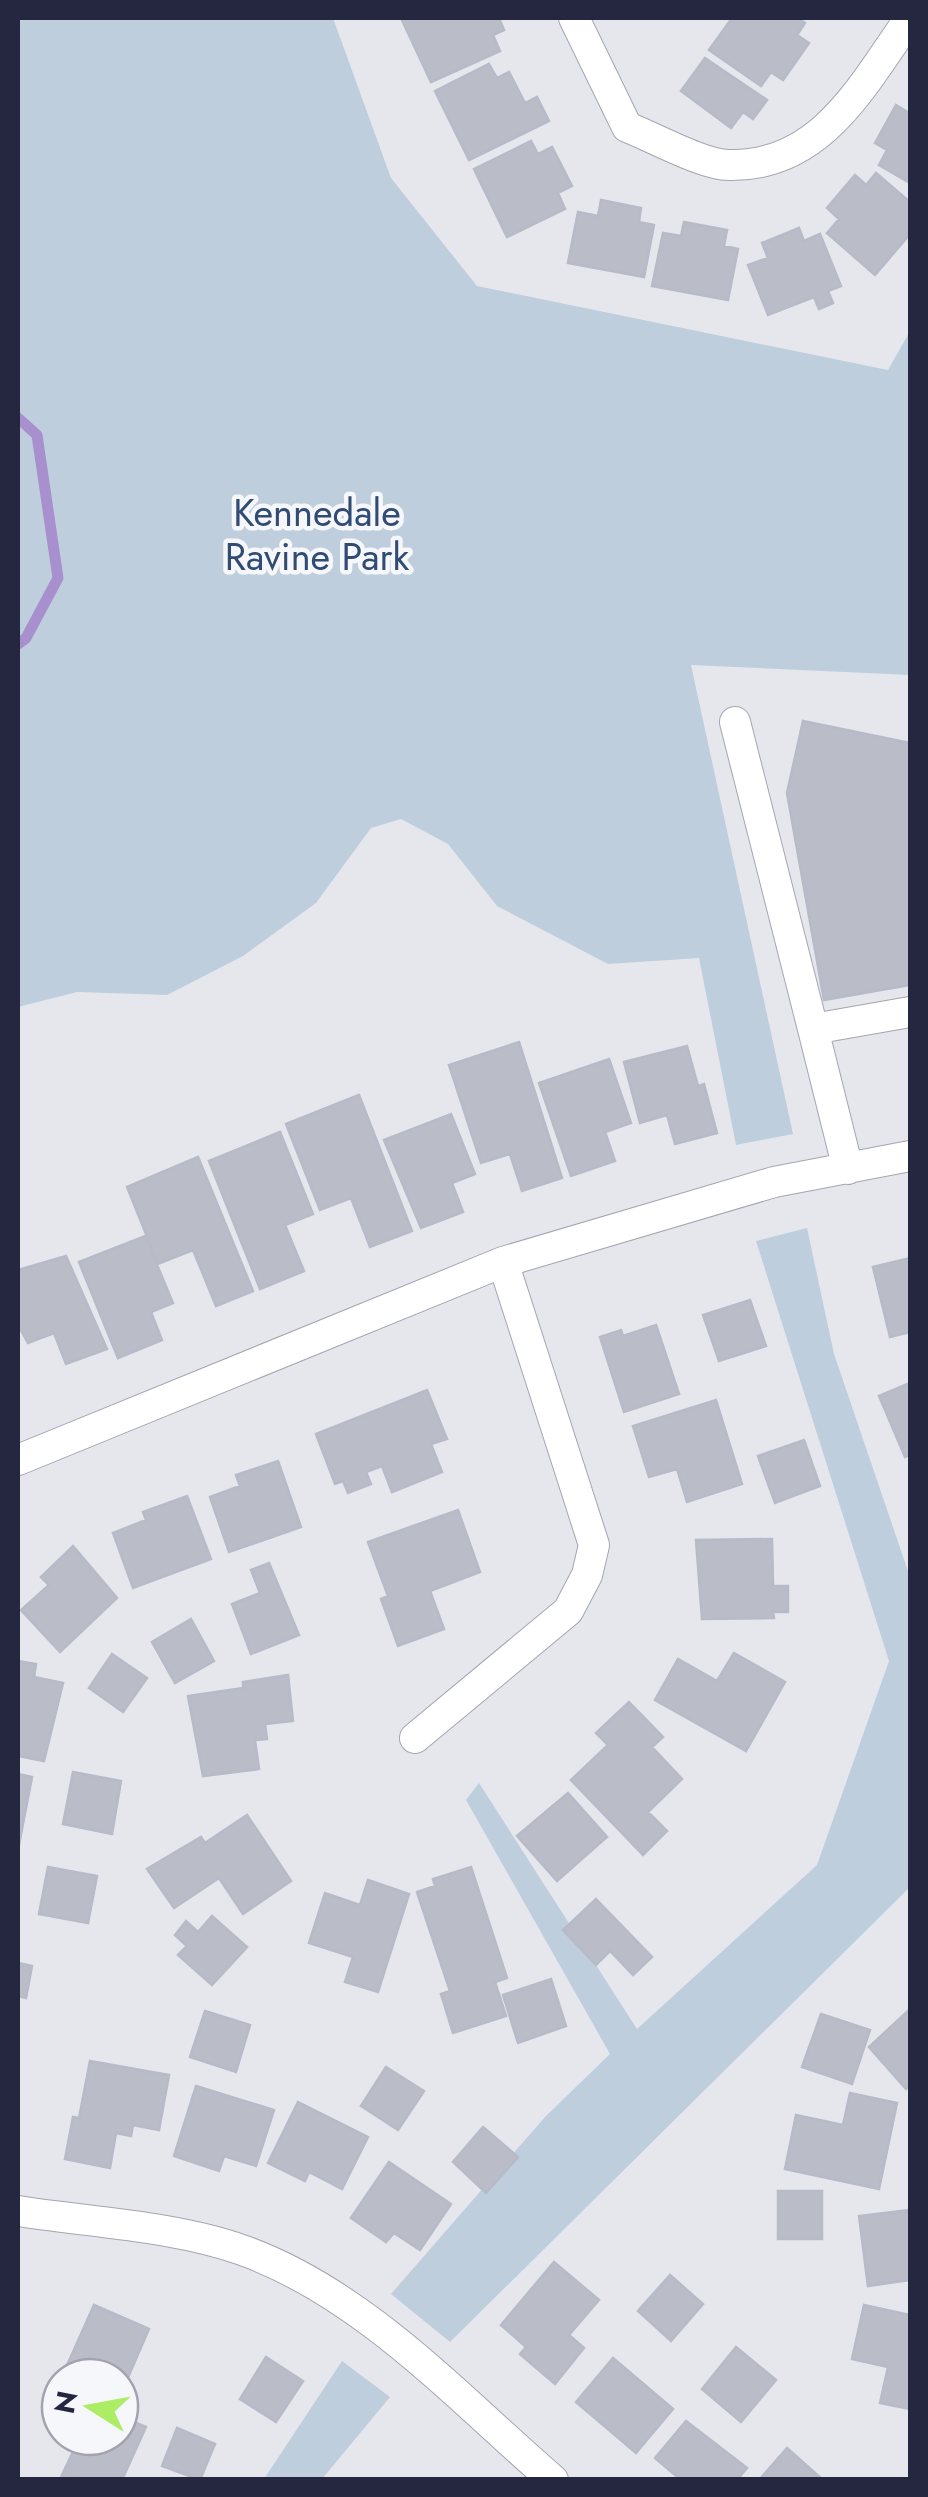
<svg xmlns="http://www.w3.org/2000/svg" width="928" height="2497" font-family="Jost,sans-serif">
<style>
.green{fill:#bfcedd}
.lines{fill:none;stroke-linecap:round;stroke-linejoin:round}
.stream{stroke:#a890cf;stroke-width:11}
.building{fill:#babdc8;stroke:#b7bac7;stroke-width:2.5}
.minor-casing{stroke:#a4a5b2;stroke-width:32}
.minor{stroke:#fff;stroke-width:30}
.labels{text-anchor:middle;stroke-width:9;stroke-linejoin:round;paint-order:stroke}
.park-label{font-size:38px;fill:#304b74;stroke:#f6f7fa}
</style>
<rect width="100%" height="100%" fill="#e5e7ed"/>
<path class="green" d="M18,18H333L391,178L477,286L888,370L910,331V675L691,665L793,1134L736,1145L699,958L608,964L497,906L448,844L401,819L371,828L316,903L243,956L167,995L77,992L18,1007Z
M807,1228L834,1354L910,1577V1887L450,2342L391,2294L545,2117L610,2054L466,1800L479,1783L637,2029L817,1865L889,1661L756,1241Z
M342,2361L390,2397L322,2479H264Z"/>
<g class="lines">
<path class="stream" d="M18,418L37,435L58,578L26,638L18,644"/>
</g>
<path class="building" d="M401,18H499L504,30L493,35L500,51L431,82Z
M732,18H797L805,23L797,35L809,43L783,80L771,72L761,86L709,50Z
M705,58L767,100L753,119L743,112L731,128L681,91Z
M489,64L497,78L509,72L525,103L537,97L549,121L469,160L435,91Z
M896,105L909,113L910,109V183L879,165L887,150L875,143Z
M531,141L538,154L552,147L572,186L558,193L565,209L507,237L474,169Z
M876,173L910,202V234L875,275L827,233L839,219L827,208L855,175L866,185Z
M601,200L641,208L639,222L654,225L644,277L568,263L578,212L598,216Z
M684,222L727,230L724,246L738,249L728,300L652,286L663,233L681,236Z
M799,228L804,241L820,234L841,286L828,291L833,303L819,309L814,297L768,315L748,265L768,258L762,243Z
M803,721L910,743V985L824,1000L787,793Z
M519,1042L562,1178L522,1191L510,1154L481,1163L449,1065Z
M687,1046L698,1086L704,1084L717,1133L675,1144L667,1115L640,1123L624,1062Z
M609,1059L631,1123L605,1132L615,1161L571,1176L539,1083Z
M359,1095L412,1231L370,1247L351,1198L320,1210L286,1124Z
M451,1114L475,1174L452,1183L463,1212L421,1228L384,1140Z
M280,1132L313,1214L285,1225L304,1271L260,1289L209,1161Z
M198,1157L253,1291L216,1306L193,1250L158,1264L127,1187Z
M145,1236L173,1303L151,1312L162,1340L118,1358L79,1262Z
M66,1256L107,1349L66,1364L54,1333L28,1343L18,1325V1270Z
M910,1258V1332L890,1337L873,1267Z
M750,1300L766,1346L719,1361L703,1315Z
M656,1325L679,1394L624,1412L600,1337L621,1330L623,1336Z
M910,1383V1455L905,1457L879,1396Z
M427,1390L447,1439L431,1444L442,1472L392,1492L382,1466L366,1472L371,1484L348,1493L343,1481L335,1484L316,1434Z
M716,1400L742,1484L687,1502L677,1469L649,1477L633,1426Z
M804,1440L820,1486L775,1503L758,1456Z
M278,1461L301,1527L229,1552L210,1497L240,1486L236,1475Z
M187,1496L211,1559L133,1588L113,1533L146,1520L143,1512Z
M458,1510L480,1572L430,1591L444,1629L398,1646L381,1599L388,1596L368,1542Z
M772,1539L773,1586H788V1612H773L774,1618L702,1619L696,1540Z
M73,1546L117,1598L60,1652L21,1610L49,1585L41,1577Z
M269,1563L299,1635L251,1654L232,1604L260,1593L251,1570Z
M191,1619L214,1661L175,1683L152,1642Z
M734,1653L785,1682L746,1751L655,1700L678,1659L717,1681Z
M112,1654L147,1678L123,1712L89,1688Z
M18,1661L36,1664L34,1677L63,1683L44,1761L18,1756Z
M288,1675L293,1721L265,1724L267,1739L255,1740L259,1769L203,1776L188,1696L243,1688V1682Z
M629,1702L663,1737L652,1747L682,1779L648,1812L667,1831L643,1855L571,1780L608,1745L596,1733Z
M73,1772L121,1781L112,1834L63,1824Z
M18,1774L32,1777L18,1850Z
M568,1793L607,1837L557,1881L517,1836Z
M247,1815L291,1881L243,1914L219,1878L174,1908L147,1869L201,1837L205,1843Z
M48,1867L97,1876L88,1923L39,1914Z
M471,1867L507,1978L495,1982L506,2016L453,2033L441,1994L450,1991L417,1892L435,1886L433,1879Z
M368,1880L409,1894L378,1992L345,1982L353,1957L309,1943L325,1893L360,1905Z
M596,1899L652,1957L633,1975L610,1951L596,1965L563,1930Z
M212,1916L247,1947L212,1985L178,1955L187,1946L175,1935L186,1921L198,1932Z
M18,1963L32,1966L26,1998L18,1996Z
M551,1979L566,2026L518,2043L503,1995Z
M910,2009V2085L906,2089L869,2047Z
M205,2011L250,2025L236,2072L190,2057Z
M821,2014L870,2030L852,2084L802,2067Z
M90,2061L169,2075L159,2130L133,2125L131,2136L116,2133L110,2168L65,2159L73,2117L79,2118Z
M386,2067L424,2091L398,2130L361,2106Z
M196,2086L274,2110L256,2166L224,2156L219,2171L174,2156Z
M850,2093L897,2103L879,2189L785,2169L796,2115L843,2125Z
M298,2102L368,2137L342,2189L309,2172L305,2181L268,2163Z
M483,2127L518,2157L486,2193L453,2162Z
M389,2162L451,2204L420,2250L394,2233L386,2242L351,2218Z
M778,2191H822V2239H778Z
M910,2210V2280L868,2286L859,2216Z
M554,2262L599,2300L569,2335L584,2348L555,2384L520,2354L526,2347L501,2325Z
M670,2275L703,2304L671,2341L638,2311Z
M94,2305L149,2329L120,2396V2377H76L64,2372Z
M864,2305L910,2315V2409L880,2403L888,2367L852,2359Z
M736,2347L776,2380L741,2422L702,2389Z
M266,2357L303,2381L276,2422L240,2399Z
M613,2358L673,2409L636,2453L576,2402Z
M120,2416L146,2427L122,2480L61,2477L80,2437H120Z
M686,2421L747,2468L737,2480H681L655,2458Z
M177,2428L215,2444L200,2480L162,2466Z
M787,2448L823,2480H759Z"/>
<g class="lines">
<g class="minor-casing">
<path id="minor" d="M574,18L627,127C653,137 703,165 729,165C822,167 863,84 910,18
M735,722L813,1029
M848,1169L813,1029L910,1012
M18,1460L503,1262L774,1182L910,1156
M415,1738L568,1611L587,1575L594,1545L503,1262
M18,2211C88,2222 175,2226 242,2250C363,2293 458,2398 553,2480"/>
</g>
<use href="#minor" class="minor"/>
</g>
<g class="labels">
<g class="park-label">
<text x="317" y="526">Kennedale<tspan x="317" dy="44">Ravine Park</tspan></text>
</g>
</g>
<rect width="928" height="2497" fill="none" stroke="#25263f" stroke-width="40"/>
<g transform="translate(90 2407) rotate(281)"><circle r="48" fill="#f6f7fa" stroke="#a2a3af" stroke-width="2.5"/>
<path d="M0-8L18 38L0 25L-18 38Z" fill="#adec65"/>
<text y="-15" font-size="28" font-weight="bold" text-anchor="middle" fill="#25263f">N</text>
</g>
</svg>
